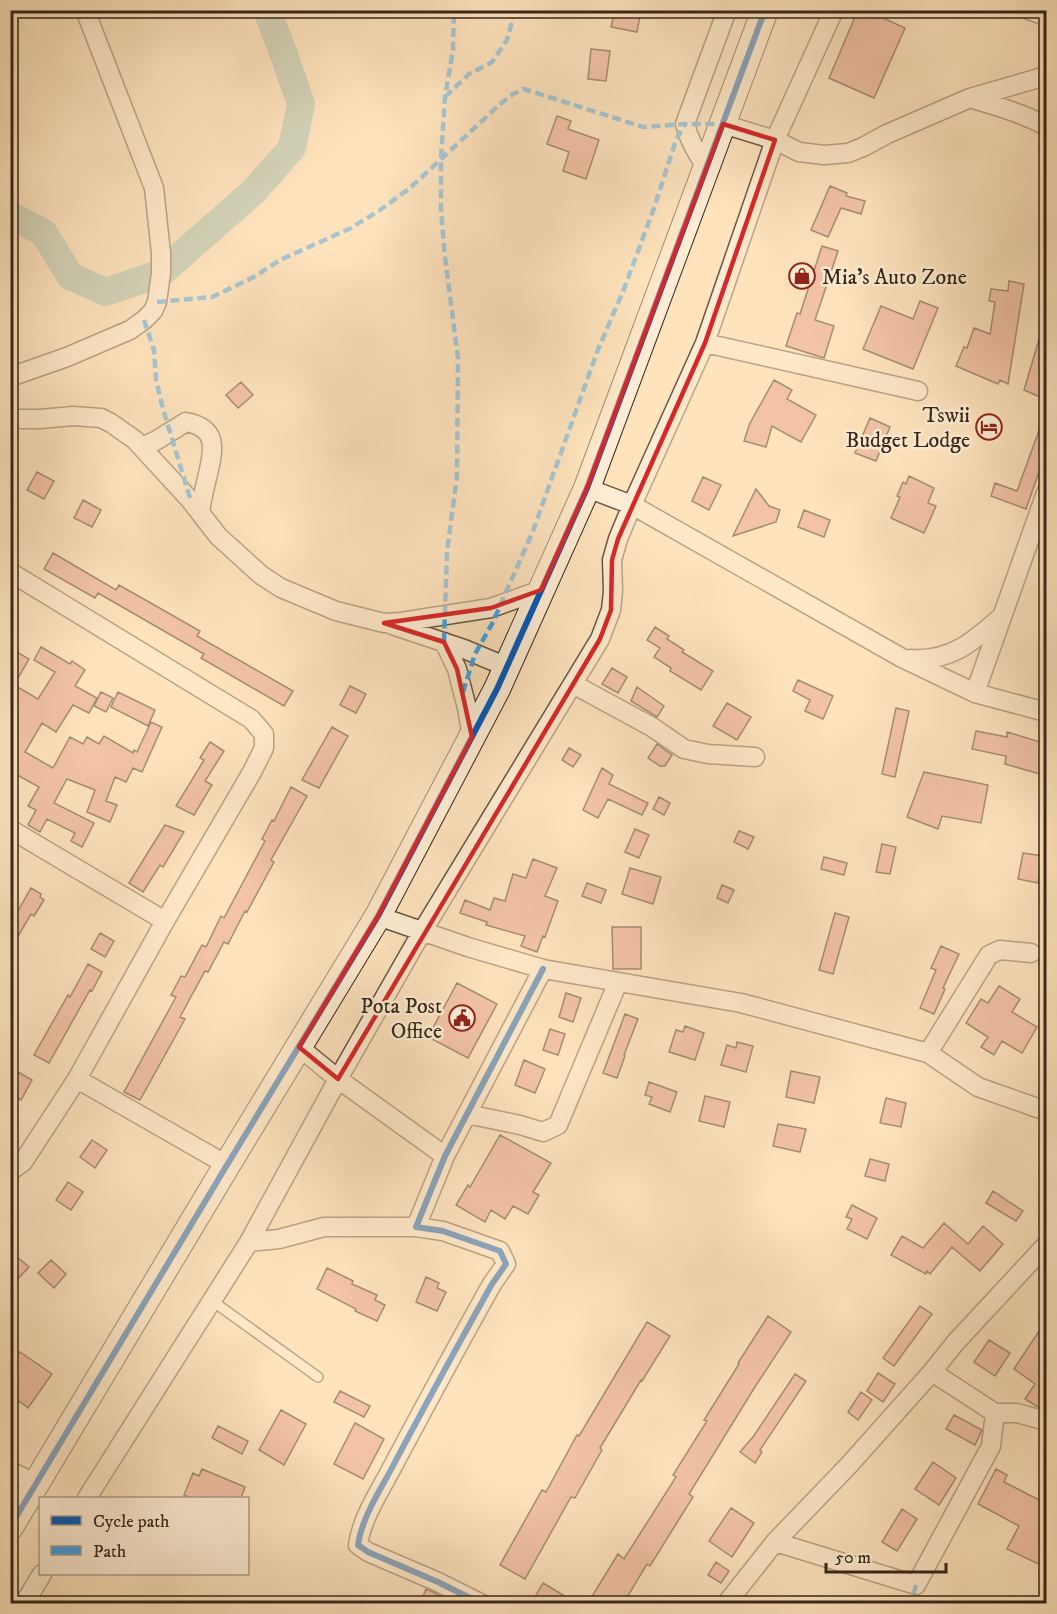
<svg xmlns="http://www.w3.org/2000/svg" width="1057" height="1614" font-family="'IM FELL DW Pica',serif">
<style>
.lines{fill:none;stroke-linecap:round;stroke-linejoin:round}
.river{stroke:#a0beb1;stroke-width:28}
.building{fill:#e79b8d;stroke:#372619;stroke-width:1.5}
.lane-casing{stroke:#695542;stroke-width:12}
.street-casing{stroke:#695542;stroke-width:21}
.secondary-casing{stroke:#372619;stroke-width:28}
.lane{stroke:#feedd4;stroke-width:9}
.street{stroke:#feedd4;stroke-width:18}
.secondary{stroke:#feedd4;stroke-width:26}
.quiet{stroke:#3fa2ea;stroke-width:4.5;stroke-dasharray:9 4.5;stroke-linecap:butt}
.cycleway-casing{stroke:#feedd4;stroke-width:10}
.cycleway{stroke:#0057b8;stroke-width:6}
.marked{fill:none;stroke:#d62828;stroke-width:4.5;stroke-linejoin:round}
.labels{text-anchor:middle;stroke-width:5;stroke-linejoin:round;paint-order:stroke}
.poi-label{font-size:22px;fill:#372619;stroke:#feedd4;text-anchor:end}
</style>
<rect width="100%" height="100%" fill="#fee3bd"/>
<filter id="stains"><feTurbulence type="fractalNoise" baseFrequency=".00333" numOctaves="4"/><feColorMatrix values="0 0 0 0 .2 0 0 0 0 .09 0 0 0 0 .02 0 0 0 .5 -.17"/></filter>
<radialGradient id="worn" r=".72"><stop offset=".6" stop-color="#630" stop-opacity="0"/><stop offset="1" stop-color="#630" stop-opacity=".3"/></radialGradient>
<g class="lines">
<path class="river" d="M10,215L44,233L70,276L106,292L161,273L254,191L292,148L301,104L285,58L267,10"/>
</g>
<path class="building" d="M615,10H641L637,32L611,27Z
M858,10H866L905,28L874,98L829,78Z
M591,49L610,51L606,81L588,79Z
M557,116L571,121L568,129L599,140L586,179L563,171L569,152L547,144Z
M830,186L847,193L846,196L865,201L861,214L841,208L828,237L811,230Z
M822,246L838,251L815,320L834,326L824,358L786,346L797,313L800,314Z
M1009,281L1024,284L1008,384L1000,380L998,384L956,366L964,347L967,348L974,328L990,334L995,302L989,301L991,289L1008,291Z
M920,301L938,308L913,369L863,349L881,306L913,319Z
M1043,326H1047V400L1024,390Z
M774,380L792,390L787,399L816,415L801,442L772,426L766,447L744,441L750,423Z
M241,382L253,395L238,408L226,395Z
M1045,414H1047V449L1026,509L991,496L995,483L1017,491Z
M870,418L890,427L876,461L855,453Z
M37,472L54,481L44,499L27,490Z
M909,476L934,488L928,503L936,506L924,533L891,518L900,497L897,496L903,482L906,484Z
M703,477L721,485L709,510L692,501Z
M756,489L769,506L780,510L776,522L733,536Z
M83,500L101,510L92,527L74,518Z
M804,510L830,520L824,537L798,527Z
M53,553L116,590L119,585L149,602L200,631L197,636L293,691L284,706L201,658L204,654L131,612L98,593L95,598L44,569Z
M655,627L669,636L667,639L684,650L682,652L713,671L701,690L670,671L671,668L654,657L660,648L647,640Z
M41,647L70,664L72,661L85,670L75,686L97,698L89,713L73,705L56,732L42,723L25,752L53,768L70,737L83,744L87,737L99,744L104,736L133,753L134,750L137,752L151,722L162,727L142,772L133,768L126,782L115,777L106,801L117,805L110,822L87,812L95,790L67,779L54,803L94,823L82,847L71,841L75,833L47,819L40,832L28,825L36,810L28,806L39,787L10,771V648L29,659L14,685L38,699L55,672L34,660Z
M612,668L627,677L618,693L602,684Z
M798,680L833,696L823,719L805,711L810,700L793,691Z
M350,686L366,694L356,713L340,705Z
M637,687L664,706L657,717L631,701Z
M101,692L113,698L106,712L94,706Z
M118,692L155,710L148,726L111,707Z
M727,703L751,717L737,740L713,726Z
M896,708L909,711L895,777L882,774Z
M332,727L348,736L319,788L302,780Z
M976,731L1007,737V732L1047,744V776L1005,764L1006,756L972,749Z
M210,742L224,751L205,781L212,785L194,815L176,806L204,760L200,758Z
M657,744L672,755L665,766H660L648,758Z
M569,748L581,755L573,767L562,760Z
M602,768L613,775L609,784L648,803L642,815L608,799L598,818L583,810Z
M924,772L988,785L981,823L942,816L938,829L907,817Z
M291,787L307,796L271,860L274,862L247,912L245,911L228,944L224,942L208,972L205,971L180,1017L185,1019L140,1100L124,1092L176,997L171,995L181,976L185,977L202,945L206,947L221,916L224,918L265,841L262,839L272,820L274,821Z
M659,797L670,803L664,815L653,809Z
M165,825L184,832L163,867L160,865L143,892L129,883Z
M635,829L649,835L639,858L625,852Z
M739,831L754,837L748,849L734,842Z
M882,844L896,847L890,874L876,872Z
M1023,853L1043,856L1038,883L1018,879Z
M824,857L847,863L844,875L821,869Z
M533,859L557,868L545,896L558,901L545,937L543,936L537,952L521,946L525,936L486,925L487,922L460,913L465,900L490,910L494,898L505,901L513,874L526,878Z
M630,868L661,877L653,904L622,894Z
M587,883L606,890L601,903L582,896Z
M722,885L734,890L728,903L717,898Z
M31,888L41,894L40,897L44,900L34,916L31,914L10,950V925Z
M835,913L849,917L833,974L819,970Z
M612,927H641V969H613Z
M100,933L114,941L105,957L91,949Z
M941,946L959,954L943,988L945,989L934,1014L920,1008L936,970L931,968Z
M88,964L102,972L92,991L90,990L49,1063L34,1055L68,995L70,997Z
M457,983L497,1004L468,1058L428,1037Z
M999,986L1020,999L1012,1012L1037,1027L1022,1053L1002,1041L994,1055L981,1047L988,1037L966,1023L981,999L988,1003Z
M566,993L581,998L573,1022L559,1017Z
M625,1014L638,1019L624,1055L625,1056L617,1078L603,1073Z
M685,1026L704,1033L695,1060L669,1052L676,1030L683,1032Z
M550,1029L565,1034L558,1055L543,1050Z
M737,1042L753,1046L746,1072L721,1065L727,1045L736,1048Z
M524,1060L545,1069L535,1093L515,1085Z
M791,1071L820,1077L814,1103L786,1097Z
M18,1072L32,1080L21,1100L10,1094V1085Z
M649,1082L677,1092L670,1112L649,1104L652,1097L645,1095Z
M705,1096L730,1102L724,1127L699,1121Z
M886,1098L906,1103L901,1127L880,1123Z
M778,1124L806,1129L800,1152L773,1146Z
M500,1135L551,1163L533,1192L539,1195L528,1214L513,1206L505,1219L491,1210L485,1222L456,1205L468,1185L470,1187Z
M92,1140L107,1150L95,1168L80,1157Z
M870,1159L889,1164L885,1181L865,1176Z
M68,1182L83,1192L71,1210L56,1200Z
M993,1191L1023,1211L1016,1221L986,1203Z
M852,1205L877,1218L867,1239L847,1229L852,1219L846,1217Z
M944,1223L968,1244L983,1226L1003,1244L980,1271L952,1247L930,1274L927,1271L926,1274L891,1255L902,1236L923,1248Z
M10,1251L29,1267L10,1287Z
M51,1260L66,1274L54,1288L38,1273Z
M327,1268L353,1281L352,1284L377,1295L375,1300L385,1305L377,1321L355,1311L356,1309L317,1289Z
M426,1277L439,1283L437,1288L446,1292L437,1311L416,1302Z
M920,1306L932,1314L894,1366L883,1358Z
M768,1316L791,1332L753,1390L689,1494L693,1497L650,1566L647,1564L623,1604H600L591,1598L618,1554L624,1559L676,1477L673,1475L707,1421L704,1420L739,1364L738,1363Z
M1047,1319V1394L1038,1407L1025,1399L1035,1384L1014,1369Z
M647,1322L670,1336L642,1381L641,1380L600,1448L602,1450L575,1498L571,1497L525,1579L500,1565L542,1490L546,1492L577,1435L579,1436Z
M989,1340L1010,1353L995,1376L974,1362Z
M20,1352L52,1374L28,1408L19,1401L10,1414V1365Z
M878,1373L895,1384L883,1402L867,1391Z
M795,1374L806,1381L760,1450L762,1452L755,1463L740,1452L753,1437Z
M340,1391L370,1406L364,1417L334,1402Z
M861,1392L872,1400L858,1420L848,1412Z
M281,1410L306,1424L284,1465L259,1450Z
M954,1415L982,1430L975,1445L946,1429Z
M355,1423L384,1439L363,1479L334,1464Z
M218,1426L248,1441L242,1454L212,1438Z
M933,1462L956,1478L939,1505L915,1489Z
M202,1469L245,1487L241,1498H191L184,1495L193,1473L199,1476Z
M996,1469L1007,1475L1004,1482L1047,1504V1568L1007,1549L1019,1526L978,1504Z
M731,1508L754,1523L732,1557L709,1541Z
M902,1509L917,1519L897,1551L882,1542Z
M716,1562L729,1571L721,1583L708,1575Z
M543,1583L578,1604H531Z
M426,1589L433,1592L456,1604H420Z"/>
<g class="lines">
<g class="lane-casing">
<path id="lane" d="M211,1300L318,1377"/>
</g>
<g class="street-casing">
<path id="street" d="M1029,10L1046,16
M970,98C996,106 1022,113 1046,126
M723,124L775,140L799,152L824,155L848,153L863,147L887,134L970,98L1046,76
M707,168C697,154 689,141 685,124L727,10
M705,343L918,391
M10,377L67,357L130,330L144,320L153,311L157,302L161,273V253L154,188L85,10
M10,419H40L73,416L101,418L111,423L135,440L191,501L218,536L261,575L281,588L336,611L384,623L401,622L491,608L541,590
M142,447L157,440L186,422C218,428 214,448 208,474C205,486 202,499 200,512
M587,488L632,505L902,658L975,693L1046,712
M10,572L251,719L264,734V748L252,772L165,921L77,1079L23,1162L10,1171
M392,625L464,649L507,667
M444,642L457,669L467,708L472,737
M910,659C950,662 973,642 1001,617
M573,684L652,727L684,749L708,754L755,757
M975,693L1046,493
M10,829L165,921
M378,916L468,947L543,969L741,1003L928,1053L978,1087L1046,1111
M299,1047L338,1079L445,1156
M928,1053L989,955L1000,950L1031,953
M77,1079L227,1165
M467,1114L520,1125L543,1132L558,1125L618,982
M249,1242L279,1239L324,1227H416
M932,1372L995,1413H1017L1046,1421
M10,1471L37,1484
M87,1498L249,1242L338,1079L423,930L600,639L611,610L613,591L612,560L618,539L632,505L705,343L775,140L834,10
M775,1542L916,1585L991,1446L995,1413
M24,1604L42,1574
M482,1604L438,1582L368,1552L358,1545C362,1516 382,1488 395,1462C427,1402 459,1343 492,1284L506,1264L500,1251L443,1231L416,1227L445,1156L543,969
M726,1604L775,1542L849,1465L932,1372L955,1343L1046,1245"/>
</g>
<g class="secondary-casing">
<path id="secondary" d="M10,1527L227,1165L378,916L497,689L587,488L765,10"/>
</g>
<use href="#lane" class="lane"/>
<use href="#street" class="street"/>
<use href="#secondary" class="secondary"/>
<path class="quiet" d="M445,97L469,74L492,62L507,40L515,10
M157,302L212,297L254,277L280,260L351,228L380,210L410,188L499,105L513,94L524,89L643,127L685,124H723
M144,320L154,350L156,380L163,409L191,501
M444,642L447,552L457,476L458,358L445,257L441,210V159L445,97L453,50L454,10
M463,692L475,654L492,624L533,531L597,352L624,289L654,208L676,140L685,124
M916,1585L912,1600L928,1604"/>
<g class="cycleway-casing">
<path id="cycleway" d="M10,1527L227,1165L378,916L497,689L587,488L765,10
M482,1604L438,1582L368,1552L358,1545C362,1516 382,1488 395,1462C427,1402 459,1343 492,1284L506,1264L500,1251L443,1231L416,1227L445,1156L543,969"/>
</g>
<use href="#cycleway" class="cycleway"/>
</g>
<path d="M0 0H1057V1614H0ZM723,124L775,140L705,343L618,539L612,560L611,610L600,639L338,1079L299,1047L378,916L472,737L457,669L444,642L384,623L491,608L541,590L587,488Z" fill="#fee3bd" fill-opacity=".55" fill-rule="evenodd"/>
<path class="marked" d="M723,124L775,140L705,343L618,539L612,560L611,610L600,639L338,1079L299,1047L378,916L472,737L457,669L444,642L384,623L491,608L541,590L587,488Z"/>
<defs>
<g id="shop-ring" transform="scale(1.35)"><circle r="9.5" fill="#feedd4" stroke="#8f2418" stroke-width="1.5"/><path d="M-5-2.5h2.3a2.7 3.5 0 0 1 5.4 0H5L5.5 6h-11ZM-1.5-2.5h3a1.5 2.3 0 0 0-3 0Z" fill="#8f2418"/></g>
<g id="hotel-ring" transform="scale(1.35)"><circle r="9.5" fill="#feedd4" stroke="#8f2418" stroke-width="1.5"/><path d="M-6-4.5h1.5V1H6V5H4.5V3h-9V5H-6ZM-4 0a1.8 1.8 0 1 1 3.6 0ZM.5 0V-2.5h3Q6-2.5 6 0Z" fill="#8f2418"/></g>
<g id="civic-ring" transform="scale(1.35)"><circle r="9.5" fill="#feedd4" stroke="#8f2418" stroke-width="1.5"/><path d="M-.6-6.5H3V-4.5H.6V-3L4-1V1h2V6H-6V1h2V-1L-.6-3ZM-1.2 2.5V6h2.4V2.5Z" fill="#8f2418"/></g>
</defs>
<g fill-rule="evenodd">
<use href="#shop-ring" x="802" y="276"/>
<use href="#hotel-ring" x="989" y="427"/>
<use href="#civic-ring" x="462" y="1018"/>
</g>
<g class="labels">
<g class="poi-label">
<text x="822" y="284" text-anchor="start">Mia's Auto Zone</text>
<text x="970" y="422">Tswii<tspan x="970" dy="25">Budget Lodge</tspan></text>
<text x="442" y="1013">Pota Post<tspan x="442" dy="25">Office</tspan></text>
</g>
</g>
<rect width="1057" height="1614" fill="none" stroke="#fee3bd" stroke-width="36"/>
<rect x="12" y="12" width="1033" height="1590" fill="none" stroke="#372619" stroke-width="3"/>
<rect x="18" y="18" width="1021" height="1578" fill="none" stroke="#372619" stroke-width="1.5"/>
<rect x="39" y="1497" width="210" height="78" fill="#feedd4" stroke="#ae9d89" stroke-width="1.5"/>
<rect x="51" y="1516" width="30" height="9" fill="#0057b8" stroke="#ae9d89" stroke-width="1.5"/>
<text x="93" y="1527" font-size="18" fill="#372619">Cycle path</text>
<rect x="51" y="1546" width="30" height="9" fill="#3fa2ea" stroke="#ae9d89" stroke-width="1.5"/>
<text x="93" y="1557" font-size="18" fill="#372619">Path</text>
<path d="M826 1563v9h120v-9" fill="none" stroke="#372619" stroke-width="3"/>
<text x="835" y="1563" font-size="18" fill="#372619" stroke="#feedd4" stroke-width="4.5" paint-order="stroke">50 m</text>
<rect width="100%" height="100%" filter="url(#stains)"/>
<rect width="100%" height="100%" fill="url(#worn)"/>
</svg>
